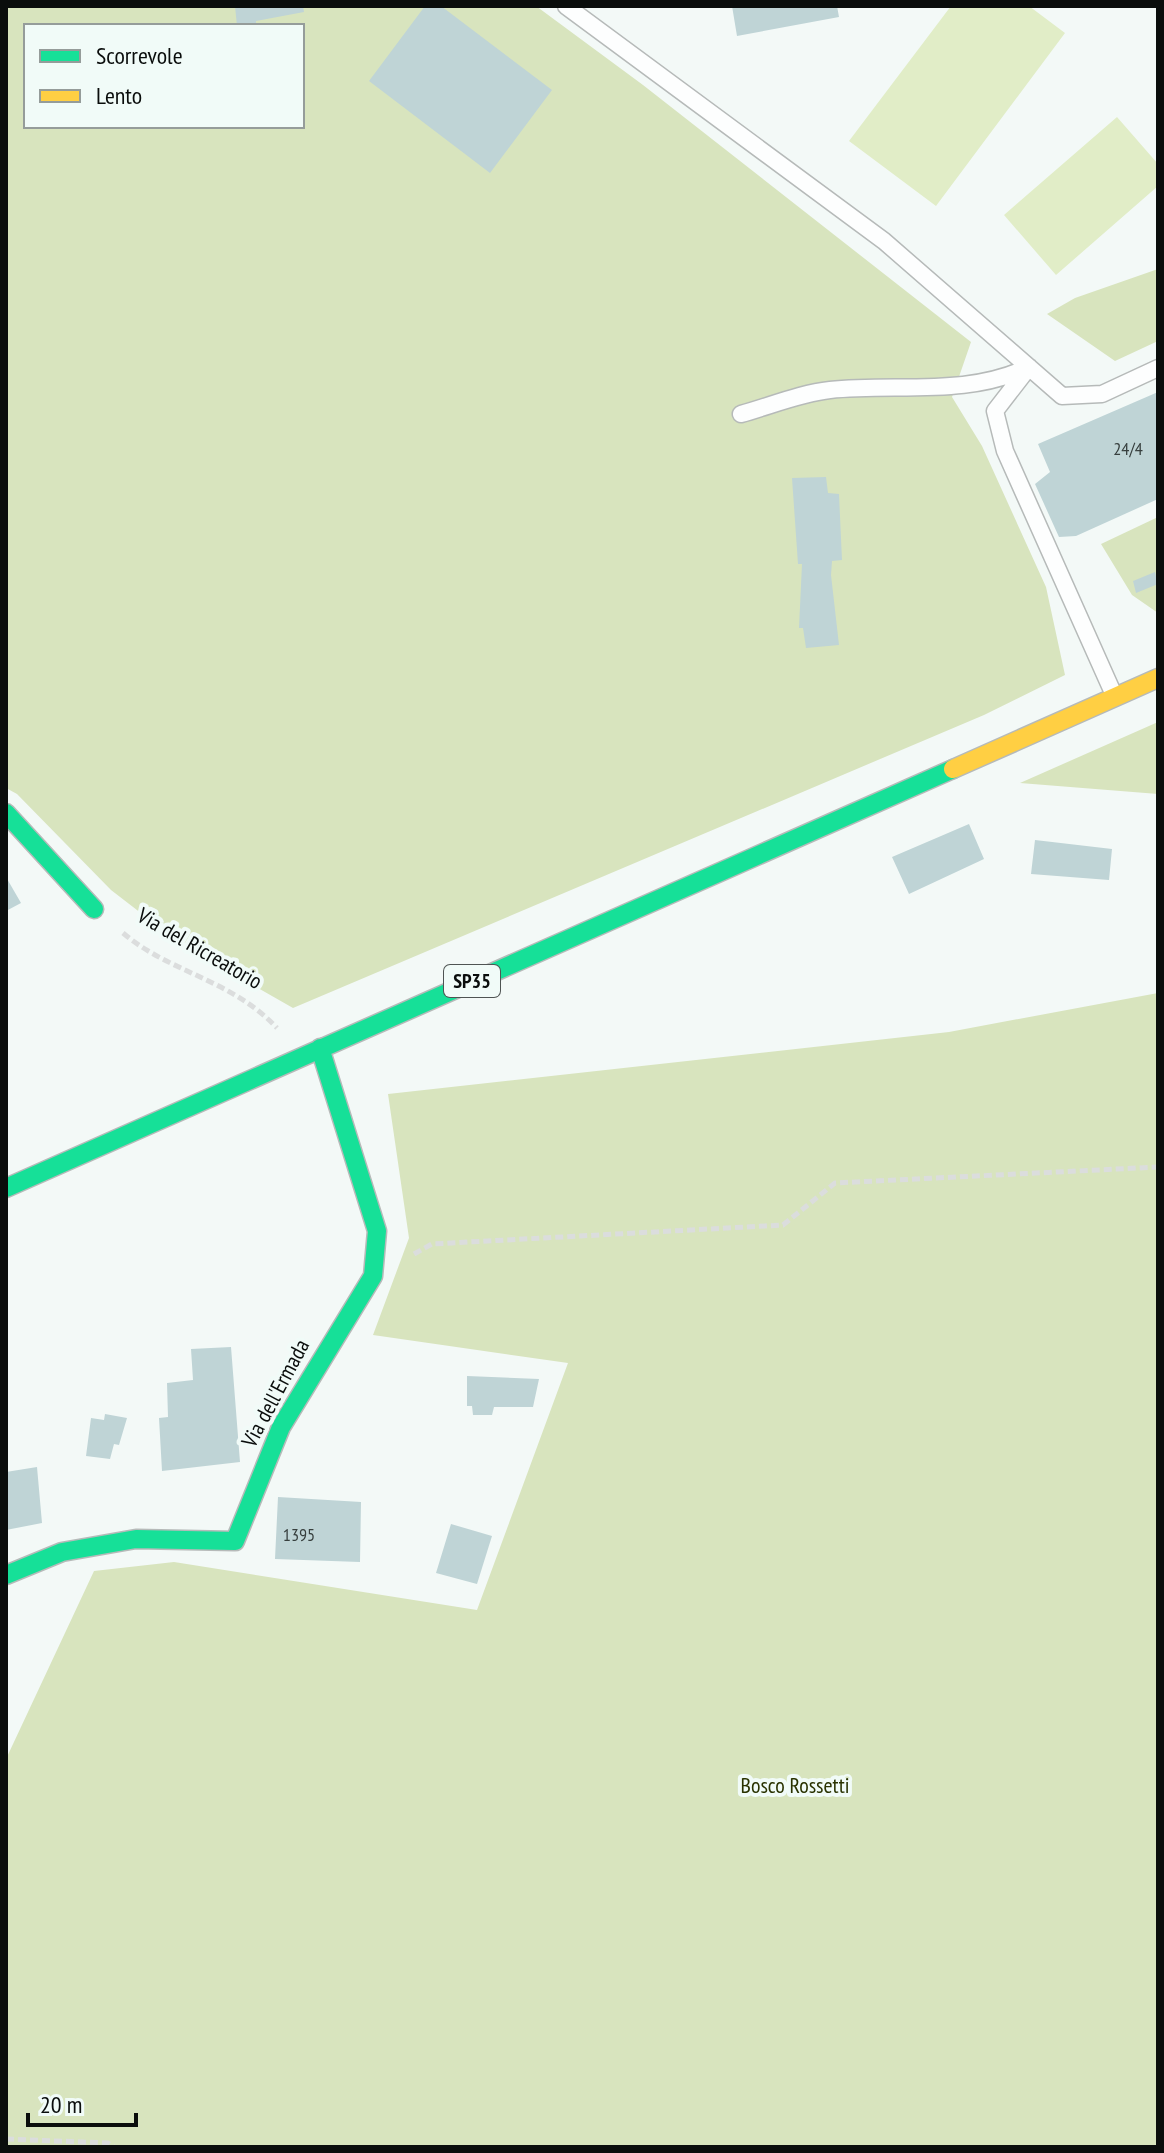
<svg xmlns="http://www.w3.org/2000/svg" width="1164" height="2153" font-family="'PT Sans Narrow',sans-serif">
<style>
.green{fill:#e1edc7}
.forest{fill:#d8e4be;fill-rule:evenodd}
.building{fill:#bfd4d6}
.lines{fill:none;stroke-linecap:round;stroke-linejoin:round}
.lane-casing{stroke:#b6bab9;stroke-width:19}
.fast-casing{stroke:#b6bab9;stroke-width:21}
.slow-casing{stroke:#b6bab9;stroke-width:21}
.path{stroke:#dbdddd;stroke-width:5;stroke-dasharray:8 4;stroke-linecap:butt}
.lane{stroke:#fdfefe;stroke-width:16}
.fast{stroke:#16e098;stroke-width:18}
.slow{stroke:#ffcf43;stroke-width:18}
.labels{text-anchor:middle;stroke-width:8;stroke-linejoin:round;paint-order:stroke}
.number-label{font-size:18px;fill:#373f3e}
.shield{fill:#f1fbf8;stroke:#4f5453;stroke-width:2}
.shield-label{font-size:20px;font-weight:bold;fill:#0a0d0c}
.street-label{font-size:22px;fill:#0a0d0c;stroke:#f1fbf8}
.park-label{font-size:22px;fill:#293200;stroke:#f1fbf8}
</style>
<rect width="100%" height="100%" fill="#f3f9f7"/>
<path class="green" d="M951,6H1029L1065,33L936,206L849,141Z
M1117,117L1158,164V186L1056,275L1004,215Z"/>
<path class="forest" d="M6,6H536L643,85L971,342L952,397L982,446L1046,587L1065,675L984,715L293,1008L181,944L111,890L17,794L6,788ZM26,26H302V126H26Z
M1158,269V341L1115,361L1047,314L1075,298Z
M1158,517V613L1132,595L1101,544Z
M1158,722V794L1020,783Z
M1158,993V2147H6V1759L94,1571L174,1562L477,1610L568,1363L373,1335L409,1238L388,1094L949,1032Z"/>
<path class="building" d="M235,6H303L304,12L256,21V26H237Z
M425,6H441L552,90L490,173L369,81Z
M732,6H837L839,17L737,36Z
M1158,392V499L1076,536L1059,537L1035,484L1050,472L1038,444Z
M826,477L828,493L839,494L842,560L832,561L831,575L839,645L806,648L803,628H799L802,564H798L792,478Z
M1155,572L1158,584L1136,593L1133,581Z
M969,824L984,859L909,894L892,857Z
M1035,840L1112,849L1109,880L1031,874Z
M6,877L21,903L6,911Z
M231,1347L240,1462L162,1471L159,1418L168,1417L167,1383L193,1380L191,1349Z
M467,1376L539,1379L533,1407H494L492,1415H473L472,1406H467Z
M105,1414L127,1418L119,1445L114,1444L110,1459L86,1456L91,1418L104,1420Z
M37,1467L42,1523L6,1530V1472Z
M278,1497L361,1502L360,1562L275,1559Z
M451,1524L492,1536L477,1584L436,1573Z"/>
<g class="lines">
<g class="lane-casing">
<path id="lane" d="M566,6L884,241L1062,396L1102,394L1158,368
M741,414C770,406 801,393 830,390C897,383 966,397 1029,367L995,411L1005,451L1114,695"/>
</g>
<g class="fast-casing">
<path id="fast" d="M6,813L94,909
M6,1188L953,769
M6,1575L62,1552L136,1539L235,1541L281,1427L373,1276L377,1231L320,1048"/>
</g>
<g class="slow-casing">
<path id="slow" d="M953,769L1158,678"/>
</g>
<path class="path" d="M123,933C170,973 231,979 277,1028
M414,1254L432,1244L783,1225L835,1183L1158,1167
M6,2139L108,2143L114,2147"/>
<use href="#lane" class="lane"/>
<use href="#fast" class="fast"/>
<use href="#slow" class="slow"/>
</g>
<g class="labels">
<g class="number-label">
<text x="1128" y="455">24/4</text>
<text x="299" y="1541">1395</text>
</g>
<rect class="shield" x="444" y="965" width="56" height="32" rx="6"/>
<g class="shield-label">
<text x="472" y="988">SP35</text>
</g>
<g class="street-label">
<text transform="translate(200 948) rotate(30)" y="8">Via del Ricreatorio</text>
<text transform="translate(275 1393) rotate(-62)" y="8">Via dell'Ermada</text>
</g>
<g class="park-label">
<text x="795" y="1793">Bosco Rossetti</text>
</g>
</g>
<rect width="1164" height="2153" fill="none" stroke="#0a0d0c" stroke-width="16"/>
<rect x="24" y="24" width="280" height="104" fill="#f1fbf8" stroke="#959c9a" stroke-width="2"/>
<rect x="40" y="50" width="40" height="12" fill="#16e098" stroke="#959c9a" stroke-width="2"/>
<text x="96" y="64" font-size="24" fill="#0a0d0c">Scorrevole</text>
<rect x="40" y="90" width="40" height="12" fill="#ffcf43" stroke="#959c9a" stroke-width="2"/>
<text x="96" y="104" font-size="24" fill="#0a0d0c">Lento</text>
<path d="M28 2113v12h108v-12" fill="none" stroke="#0a0d0c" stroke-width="4"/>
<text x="40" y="2113" font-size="24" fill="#0a0d0c" stroke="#f1fbf8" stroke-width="6" paint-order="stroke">20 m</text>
</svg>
